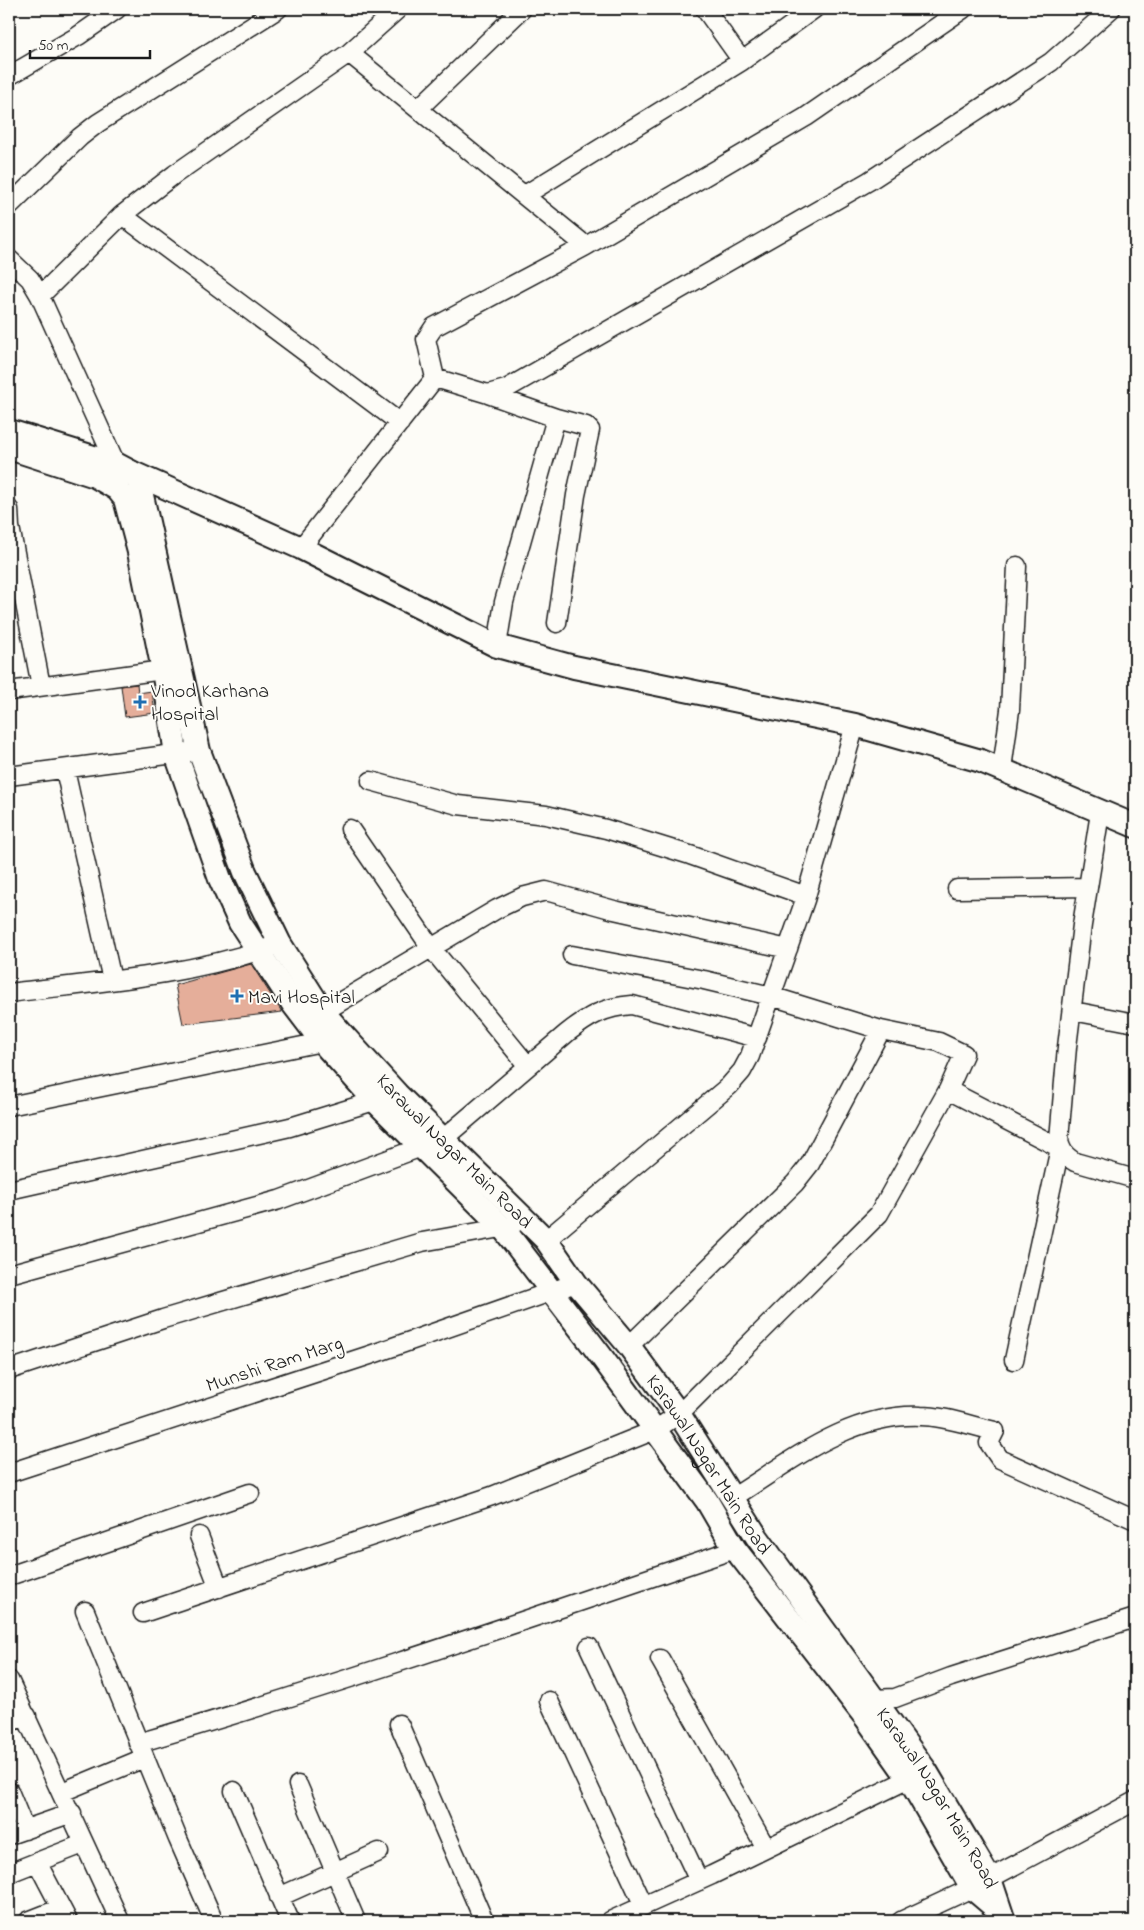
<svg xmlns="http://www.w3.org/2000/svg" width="1144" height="1930" font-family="'Indie Flower',sans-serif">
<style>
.building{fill:#e5ae9a;stroke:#1c1c1c}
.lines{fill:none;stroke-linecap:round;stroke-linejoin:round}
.minor-casing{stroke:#1c1c1c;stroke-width:21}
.tertiary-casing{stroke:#1c1c1c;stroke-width:26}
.minor{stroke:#fdfcf7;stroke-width:18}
.tertiary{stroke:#fdfcf7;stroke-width:22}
.poi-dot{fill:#1f6fb2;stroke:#fdfcf7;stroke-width:2}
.labels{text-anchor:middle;stroke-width:4;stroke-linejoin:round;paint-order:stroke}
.poi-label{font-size:20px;fill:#1c1c1c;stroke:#fdfcf7;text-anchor:start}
.street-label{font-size:20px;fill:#1c1c1c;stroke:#fdfcf7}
</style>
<rect width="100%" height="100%" fill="#fdfcf7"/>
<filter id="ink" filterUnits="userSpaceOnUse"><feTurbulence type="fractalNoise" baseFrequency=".02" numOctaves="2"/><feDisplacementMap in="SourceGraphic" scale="10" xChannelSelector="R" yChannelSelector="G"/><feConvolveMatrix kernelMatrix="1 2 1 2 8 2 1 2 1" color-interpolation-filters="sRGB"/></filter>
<g filter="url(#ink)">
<path class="building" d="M137,684L138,693L152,691L155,713L125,717L121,686Z
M251,964L282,1012L183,1024L175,985Z"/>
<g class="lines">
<g class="minor-casing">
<path id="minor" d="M705,9L742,61
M349,53L586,246
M9,76L78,36L117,9
M418,109L522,9
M525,195L742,61L814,9
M9,206L80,137L98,123L278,9
M122,215L400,423
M9,259L30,279L40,296L116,464L112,472
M40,296L122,215L175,174L349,53L398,9
M435,378L488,394L506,389L869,181L1051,62L1111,9
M488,394L556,418L504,602L497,646
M556,418L586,426L590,430L576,495L557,623
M9,509L10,527L41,686
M301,548L435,378L426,339L434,327L586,246L806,117L963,9
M9,691L163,670
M1002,769L1010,710L1017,566
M65,770L112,980
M9,776L189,752
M371,781L458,805L546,815L606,829L690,855L806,896
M1100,813L1082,925L1067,1047L1059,1139C1060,1150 1065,1156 1075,1162L1135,1179
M350,829L432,949L528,1066
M957,889L1088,887
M9,993C97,982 186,976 270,947
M1073,1011L1135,1023
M323,1012L497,909L522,897L546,891L614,910L788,949
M948,1090L1060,1148L1014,1360
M9,1106L322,1042L331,1037
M9,1190L290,1127L384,1098
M546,1240L729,1086L742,1071L750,1056L805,900L855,725
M9,1274L279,1200L443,1139L567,1033C589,1016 604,1007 632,1005L757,1038
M629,1346L795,1183L810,1164L881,1030
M9,1370L163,1319L422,1242L512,1226
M9,1473L370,1355L576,1283
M732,1498C790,1462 849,1413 921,1416C945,1416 971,1426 995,1431L989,1443L1000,1459L1135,1520
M199,1536L219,1588
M9,1576L250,1493
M85,1611L178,1839L214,1921
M143,1613L492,1496L655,1430L679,1414L879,1214L948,1090L964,1054L939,1042L881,1030L771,996L704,980L572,955
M589,1647L699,1881
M660,1659L766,1848
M9,1680L120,1921
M874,1699L895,1698L951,1677L1135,1618
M549,1701L644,1906
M9,1722L27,1716
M399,1724L484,1921
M138,1743C339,1685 537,1616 735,1549
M298,1785L356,1921
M9,1791L25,1830
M234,1791L290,1921
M62,1792L144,1758
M9,1835L72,1813
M37,1862L68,1921
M9,1873L83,1844
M279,1897L379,1852
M28,1921L61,1908
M610,1921L712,1875L919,1774
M901,1921L972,1888L1135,1801"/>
</g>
<g class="tertiary-casing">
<g id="tertiary">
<path id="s1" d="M9,431L116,464L131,472L139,482L199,751L245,872L280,944L323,1012L345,1037L397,1094L546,1240L576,1283L629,1346L679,1414L757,1537L926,1771L990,1879L1004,1921"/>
<path d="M9,448L95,476L117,489L125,499L139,552L163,670L176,754L220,879L240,923L293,1004L322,1042L375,1101L503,1228L601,1356L707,1501L735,1549L866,1718L909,1779L972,1888L998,1910"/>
<path d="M129,474L131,472L301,548L497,646L574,667L855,725L981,761L1135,826"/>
</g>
</g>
<use href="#minor" class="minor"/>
<use href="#tertiary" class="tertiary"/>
</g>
</g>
<g class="poi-dot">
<path d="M137.5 694.5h5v5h5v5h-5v5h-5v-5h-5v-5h5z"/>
<path d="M234.5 988.5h5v5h5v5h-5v5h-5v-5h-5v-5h5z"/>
</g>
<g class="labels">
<g class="poi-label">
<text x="151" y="697">Vinod Karhana<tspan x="151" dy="23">Hospital</tspan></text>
<text x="248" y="1003">Mavi Hospital</text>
</g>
<g class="street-label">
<text dy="7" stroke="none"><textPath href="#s1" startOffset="899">Karawal Nagar Main Road</textPath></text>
<text transform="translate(274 1363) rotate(-18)" y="7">Munshi Ram Marg</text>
<text dy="7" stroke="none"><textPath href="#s1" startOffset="1304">Karawal Nagar Main Road</textPath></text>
<text dy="7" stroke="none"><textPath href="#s1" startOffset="1709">Karawal Nagar Main Road</textPath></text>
</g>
</g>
<rect width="1144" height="1930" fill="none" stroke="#fdfcf7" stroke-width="30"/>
<rect x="15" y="15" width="1114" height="1900" fill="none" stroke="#1c1c1c" stroke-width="2" filter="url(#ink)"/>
<path d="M30 50v8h120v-8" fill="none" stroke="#1c1c1c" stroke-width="2.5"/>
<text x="38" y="50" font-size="15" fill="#1c1c1c" stroke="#fdfcf7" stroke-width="4" paint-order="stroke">50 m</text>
</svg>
